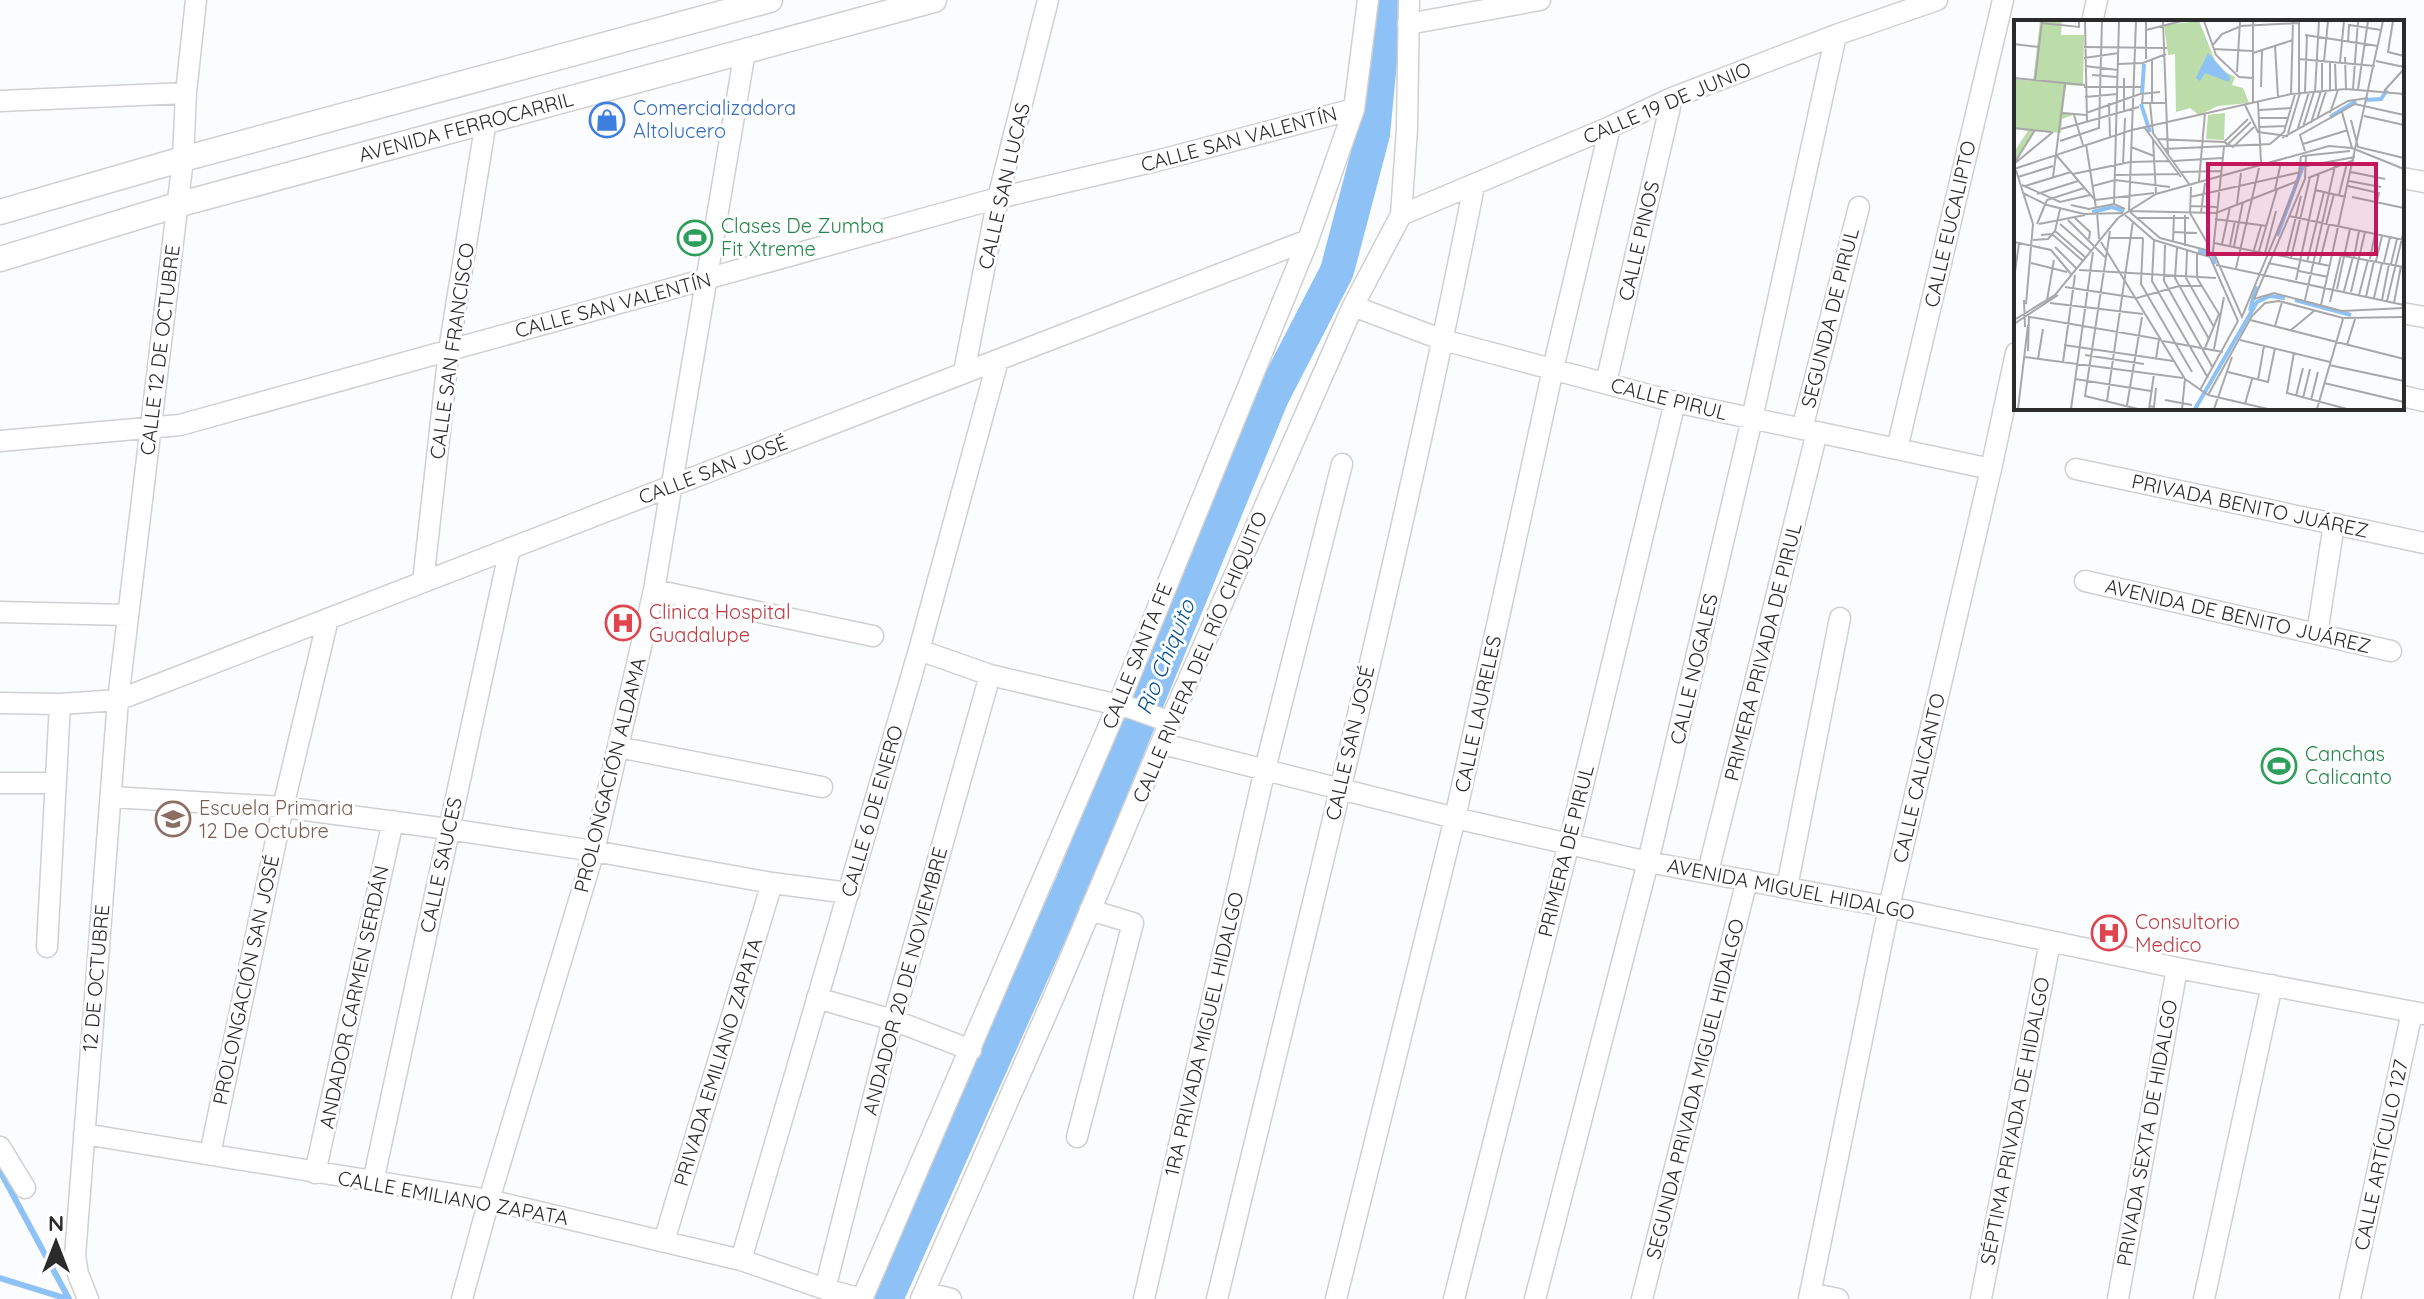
<svg xmlns="http://www.w3.org/2000/svg" width="2424" height="1299" font-family="Quicksand,sans-serif">
<style>
.lines{fill:none;stroke-linecap:round;stroke-linejoin:round}
.stream{stroke:#8ec2f6;stroke-width:6}
.river{stroke:#8ec2f6;stroke-width:34}
.minor-casing{stroke:#d0d0d2;stroke-width:23}
.major-casing{stroke:#d0d0d2;stroke-width:27}
.minor{stroke:#fff;stroke-width:20}
.major{stroke:#fff;stroke-width:24}
.labels{text-anchor:middle;stroke-width:6;stroke-linejoin:round;paint-order:stroke}
.street-label{font-size:20px;fill:#2b2b2c;stroke:#fff}
.shop-label{font-size:20px;fill:#366cbe;stroke:#fff;text-anchor:start}
.leisure-label{font-size:20px;fill:#27864d;stroke:#fff;text-anchor:start}
.health-label{font-size:20px;fill:#be3a42;stroke:#fff;text-anchor:start}
.education-label{font-size:20px;fill:#785e54;stroke:#fff;text-anchor:start}
.water-label{font-size:22px;font-style:italic;fill:#04518a;stroke:#fff}
.inset-river{fill:none;stroke:#8ec2f6;stroke-width:4}
.inset-road{fill:none;stroke:#a8a8aa;stroke-width:2}
.view{fill:#c2185b;fill-opacity:0.15;stroke:#c2185b;stroke-width:4}
.inset-edge{fill:none;stroke:#2b2b2c;stroke-width:4}
</style>
<rect width="100%" height="100%" fill="#fbfcfe"/>
<g class="lines">
<path class="stream" d="M0,1171L69,1299
M0,1278L68,1299"/>
<path class="river" d="M886,1299L1073,882L1272,397L1337,271L1373,134L1386,0"/>
<g class="minor-casing">
<path id="minor" d="M2092,22L2097,0
M1408,24L1540,0
M0,101L186,93
M2402,178L2424,182
M1401,215L1610,127L1672,98L1836,35L1937,0
M1353,306L1443,340L1675,402L1991,469
M2402,313L2424,317
M964,372L998,198L1048,0
M1606,383L1672,98
M2402,396L2424,401
M1802,429L1859,207
M0,441L180,425L998,198L1156,161L1354,109
M1897,449L2003,0
M2076,469L2424,543
M2085,581L2391,651
M423,582L449,350L486,121
M654,590L873,636
M0,612L128,615
M2317,634L2334,524
M919,650L990,675L1131,708L1170,722
M0,703L60,704L118,700L1308,240
M1163,744L1455,818L1648,862L1889,907L2177,968L2424,1014
M618,747L822,787
M0,783H56
M111,797L283,807L448,829L594,851L772,883L849,893
M1708,872L1817,432
M1787,887L1840,618
M47,947L60,704
M817,998L893,1020L971,1050
M84,1134L489,1200L741,1260L825,1289L862,1299
M1077,1137L1133,923L1090,910
M0,1147L25,1188
M210,1154L283,807L328,619
M315,1173L393,821
M373,1182L510,548
M664,1241L772,883
M741,1260L919,650L998,360
M825,1289L893,1020L990,675
M924,1292L951,1299
M1810,1293L1838,1299
M88,1299L78,1274L75,1256L118,700L183,159L186,93L196,0
M462,1299L489,1200L594,851L654,590L745,51
M862,1299L1118,705L1308,240L1354,109L1368,0
M921,1299L1052,1001L1170,722L1353,306L1401,215L1407,129L1409,0
M1144,1299L1265,769L1342,464
M1217,1299C1306,929 1400,559 1474,186
M1336,1299L1455,818L1553,369L1610,127
M1454,1299L1569,843L1675,402
M1535,1299L1648,862L1752,419L1836,35
M1642,1299L1747,880
M1809,1299L1889,907L1991,469L2016,353
M1981,1299L2050,942
M2118,1299L2177,968
M2204,1299L2272,985
M2350,1299L2412,1012"/>
</g>
<g class="major-casing">
<path id="major" d="M0,212L183,159L770,0
M0,259L177,205L934,0"/>
</g>
<use href="#minor" class="minor"/>
<use href="#major" class="major"/>
</g>
<defs>
<g id="shop-ring" transform="scale(1.8)"><circle r="9.5" fill="#fff" stroke="#3f7fe0" stroke-width="1.5"/><path d="M-5-2.5h2.3a2.7 3.5 0 0 1 5.4 0H5L5.5 6h-11ZM-1.5-2.5h3a1.5 2.3 0 0 0-3 0Z" fill="#3f7fe0"/></g>
<g id="stadium-ring" transform="scale(1.8)"><circle r="9.5" fill="#fff" stroke="#2e9e5b" stroke-width="1.5"/><path d="M0-5a6.5 5 0 1 0 0 10a6.5 5 0 1 0 0-10ZM-3.5-1.8h7v3.6h-7Z" fill="#2e9e5b"/></g>
<g id="hospital-ring" transform="scale(1.8)"><circle r="9.5" fill="#fff" stroke="#e0444e" stroke-width="1.5"/><path d="M-5-5h3v3.5h4V-5h3V5h-3V1.5h-4V5h-3Z" fill="#e0444e"/></g>
<g id="school-ring" transform="scale(1.8)"><circle r="9.5" fill="#fff" stroke="#8d6e63" stroke-width="1.5"/><path d="M0-5L7-2L0 1L-7-2ZM-4 1L0 2.5L4 1V4Q0 6-4 4Z" fill="#8d6e63"/></g>
</defs>
<g fill-rule="evenodd">
<use href="#shop-ring" x="607" y="120"/>
<use href="#stadium-ring" x="695" y="238"/>
<use href="#hospital-ring" x="623" y="623"/>
<use href="#stadium-ring" x="2279" y="766"/>
<use href="#school-ring" x="173" y="819"/>
<use href="#hospital-ring" x="2109" y="933"/>
</g>
<g class="labels">
<g class="street-label">
<text transform="translate(1667 103) rotate(-23)" y="7">CALLE 19 DE JUNIO</text>
<text transform="translate(466 127) rotate(-15)" y="7">AVENIDA FERROCARRIL</text>
<text transform="translate(1239 139) rotate(-15)" y="7">CALLE SAN VALENTÍN</text>
<text transform="translate(1004 186) rotate(-77)" y="7">CALLE SAN LUCAS</text>
<text transform="translate(1950 224) rotate(-77)" y="7">CALLE EUCALIPTO</text>
<text transform="translate(1639 241) rotate(-77)" y="7">CALLE PINOS</text>
<text transform="translate(613 305) rotate(-15)" y="7">CALLE SAN VALENTÍN</text>
<text transform="translate(1830 318) rotate(-76)" y="7">SEGUNDA DE PIRUL</text>
<text transform="translate(160 350) rotate(-83)" y="7">CALLE 12 DE OCTUBRE</text>
<text transform="translate(452 351) rotate(-82)" y="7">CALLE SAN FRANCISCO</text>
<text transform="translate(1669 399) rotate(14)" y="7">CALLE PIRUL</text>
<text transform="translate(713 470) rotate(-21)" y="7">CALLE SAN JOSÉ</text>
<text transform="translate(2250 506) rotate(12)" y="7">PRIVADA BENITO JUÁREZ</text>
<text transform="translate(2238 616) rotate(13)" y="7">AVENIDA DE BENITO JUÁREZ</text>
<text transform="translate(1763 652) rotate(-76)" y="7">PRIMERA PRIVADA DE PIRUL</text>
<text transform="translate(1137 656) rotate(-68)" y="7">CALLE SANTA FE</text>
<text transform="translate(1200 657) rotate(-67)" y="7">CALLE RIVERA DEL RÍO CHIQUITO</text>
<text transform="translate(1694 669) rotate(-77)" y="7">CALLE NOGALES</text>
<text transform="translate(1478 714) rotate(-78)" y="7">CALLE LAURELES</text>
<text transform="translate(1350 743) rotate(-77)" y="7">CALLE SAN JOSÉ</text>
<text transform="translate(610 775) rotate(-76)" y="7">PROLONGACIÓN ALDAMA</text>
<text transform="translate(1919 778) rotate(-77)" y="7">CALLE CALICANTO</text>
<text transform="translate(872 811) rotate(-74)" y="7">CALLE 6 DE ENERO</text>
<text transform="translate(1566 851) rotate(-76)" y="7">PRIMERA DE PIRUL</text>
<text transform="translate(441 865) rotate(-78)" y="7">CALLE SAUCES</text>
<text transform="translate(1791 889) rotate(11)" y="7">AVENIDA MIGUEL HIDALGO</text>
<text transform="translate(96 978) rotate(-85)" y="7">12 DE OCTUBRE</text>
<text transform="translate(246 980) rotate(-78)" y="7">PROLONGACIÓN SAN JOSÉ</text>
<text transform="translate(905 981) rotate(-75)" y="7">ANDADOR 20 DE NOVIEMBRE</text>
<text transform="translate(354 997) rotate(-78)" y="7">ANDADOR CARMEN SERDÁN</text>
<text transform="translate(1204 1034) rotate(-77)" y="7">1RA PRIVADA MIGUEL HIDALGO</text>
<text transform="translate(718 1062) rotate(-73)" y="7">PRIVADA EMILIANO ZAPATA</text>
<text transform="translate(1695 1089) rotate(-76)" y="7">SEGUNDA PRIVADA MIGUEL HIDALGO</text>
<text transform="translate(2015 1121) rotate(-79)" y="7">SÉPTIMA PRIVADA DE HIDALGO</text>
<text transform="translate(2147 1133) rotate(-80)" y="7">PRIVADA SEXTA DE HIDALGO</text>
<text transform="translate(2381 1155) rotate(-78)" y="7">CALLE ARTÍCULO 127</text>
<text transform="translate(453 1198) rotate(10)" y="7">CALLE EMILIANO ZAPATA</text>
</g>
<g class="shop-label">
<text x="633" y="115">Comercializadora<tspan x="633" dy="23">Altolucero</tspan></text>
</g>
<g class="leisure-label">
<text x="721" y="233">Clases De Zumba<tspan x="721" dy="23">Fit Xtreme</tspan></text>
<text x="2305" y="761">Canchas<tspan x="2305" dy="23">Calicanto</tspan></text>
</g>
<g class="health-label">
<text x="649" y="619">Clinica Hospital<tspan x="649" dy="23">Guadalupe</tspan></text>
<text x="2135" y="929">Consultorio<tspan x="2135" dy="23">Medico</tspan></text>
</g>
<g class="education-label">
<text x="199" y="815">Escuela Primaria<tspan x="199" dy="23">12 De Octubre</tspan></text>
</g>
<g class="water-label">
<text transform="translate(1165 657) rotate(-68)" y="8">Rio Chiquito</text>
</g>
</g>
<g transform="translate(2014 20)">
<rect width="390" height="390" fill="#fbfcfe"/>
<path d="M26,1H48L47,15H70L69,66L52,65L49,92L62,94L48,99L47,113L21,111L0,143V132L14,111L0,109V59L19,61ZM185,1L204,48L221,57L218,65L229,68L235,83L204,86L185,95L176,88L162,92L161,34L154,35L150,5ZM211,93L210,120L192,119L194,95Z" fill="#bcdca9"/>
<path d="M194,33L216,57L215,62L191,53L186,61L182,58Z" fill="#8ec2f6"/>
<path class="inset-river" d="M128,74L130,44M352,80L367,79L373,70M127,84L136,112M316,97L342,81M78,192L98,187L110,191M263,216L290,143M184,231L199,234L201,244M281,280L337,295M236,291L242,266M181,389L243,282L256,276L271,278"/>
<path class="inset-road" d="M71,1L73,102M122,1L115,191L202,193L284,161M149,1L154,134M190,1L202,35L225,57L239,58M239,1V83M379,1L374,32L390,36M27,3L65,7V1M226,6L285,3M132,10L168,1M291,15L364,26M334,22L335,5L367,10M0,24L25,27M261,25L264,77M198,26L208,14L225,7M70,27L153,28M199,29L239,31M239,33L279,20M331,37L332,69M70,38L105,33M132,39V1M285,39L361,46M310,41L314,1M316,41V71M362,41L390,47M321,42L322,70M326,42L330,1M104,44L129,43L152,34M71,46L104,50M223,52L226,1M78,55L103,57M0,58L71,65M110,58V91M21,61L28,1M70,67H127M247,67L248,31M339,69L344,1M344,69L354,1M308,70V40M370,71L390,49M291,72L293,15M301,72L305,1M285,73V1M129,74L128,83H153M277,74L279,1M71,77L103,74M244,82L247,143M95,83L96,116M136,83L139,113L175,164M138,83V40M231,85L244,112L274,116M245,90L278,88M328,92L338,128M48,93L72,95M72,93L126,74L146,72M316,93L324,70M60,95L69,125M350,96L390,105M245,98H274M303,99L312,71M337,100L344,127L390,138M297,103L307,71M130,107L167,157M245,107L272,106M289,107L300,72M0,108L37,112M284,108L295,72M47,109L125,87M274,113L286,73M268,118L334,81L354,78M143,119L210,122L219,127L240,107M139,120L142,174M46,121L85,108L88,1M210,122L234,99M72,124L82,188M289,124L334,110M212,126L237,102M117,127L140,136M210,127L199,231L228,297L284,161L287,136M150,129L256,124L270,112L281,74M291,131L286,115L341,84L390,95M43,136L81,180L140,173M288,136L336,131M159,141L208,138M1,142L21,110M0,144L39,112M0,144L19,204L12,284M109,144L111,98M292,146L341,137M0,149L118,110L277,74L332,69L390,74M167,152L207,151M337,152L371,159M59,154L116,142L155,141M101,155L165,154M4,157L39,146M39,157L51,64M294,158L340,140M185,161L191,93M335,161L367,167M8,165L46,182L76,175M11,166L57,152M79,166L101,160L156,167M334,166L365,173L363,182M177,167L176,193L195,226M261,170L267,142M301,170L332,177M9,173L33,185L70,194L109,193M23,174L64,161M325,175L333,143M176,177L287,152M338,177L390,188M100,184L105,1M223,184L227,153M57,185L75,189L100,184L111,189M177,186L203,187M83,192L85,219M116,192L146,218L192,230M187,192L191,163M111,195L140,220L196,237L224,301L186,370M275,196L390,220M61,198L76,212L75,219M124,198H175M201,199L253,206M54,200L92,238M23,204L33,180L70,168M25,204L71,195M46,204L77,231M312,205L320,174M41,211L71,237M96,211L71,376L124,389M159,212L183,213M27,215L38,214L69,241M96,218H129M129,218L127,264L178,352M19,220L34,219L41,211L46,189M140,220L138,261L194,358M0,222L37,230L57,254M87,222L171,359L194,375M159,222L160,195M200,223L254,234M208,224L216,187M151,225L150,261L199,348M216,225L221,201M171,226V195M220,226L229,182M41,227L62,248M163,228L161,258L195,319M240,230L247,206M173,231L172,258L200,307M245,231L263,169M183,233V258M251,233L262,191M258,234L316,246M319,234L390,247M272,237L287,176M277,238L296,157M340,238L345,211M356,239L361,214M362,241L368,216M293,242L310,172M370,242L376,217M17,243L53,252M254,243L284,249M305,244L315,205M377,244L383,219M202,245L390,285M222,248L245,148M65,250L202,258M285,251L314,257M183,258L205,294L191,328M0,259L5,223M282,260L305,153M51,267L123,278L165,266H188M323,269L336,209M330,271L339,237M337,272L351,212M345,275L354,240M352,277L360,241M360,278L368,243M240,279L291,159L292,135M240,279L260,273L328,291L390,288M10,280L11,307M33,280L40,240M291,280L321,146M368,280L375,244M373,281L390,210M316,282L327,235M36,283L129,294M380,283L387,246M307,285L369,1M16,297L145,319L142,339M0,300L41,275L104,198L142,174L315,126L338,128L390,149M236,300L390,339M0,304L44,275M261,306L268,282M277,310L300,291M226,320L316,342M149,321L209,332M50,325L159,341M333,325L341,299M200,329L210,277M14,331L15,296M280,332L273,373L333,389M71,335L130,344M11,337L169,358M24,339L29,309M49,342L61,255M315,345L390,361M214,352L254,362L261,328M61,359L137,371M244,360L250,326M310,363L390,382M194,375L254,389M194,375L238,296L251,283L265,281L329,298L390,297M282,376L289,348M289,378L296,349M151,380L178,385M297,380L304,352M93,381L119,201M231,384L238,359M113,385L128,297M135,386L140,387L142,368M4,389L14,305M57,389L79,232M135,389L140,354M168,389L171,359M200,389L218,337M303,389L329,299"/>
<path class="view" d="M194,144H362V234H194Z"/>
<rect width="390" height="390" class="inset-edge"/>
</g>
<g transform="translate(56 1243)" stroke="#ffffff" stroke-width="6" paint-order="stroke">
<path d="M0-6L14 30L0 20L-14 30Z" fill="#2b2b2c"/>
<text y="-12" font-size="22" font-weight="bold" text-anchor="middle" fill="#2b2b2c">N</text>
</g>
</svg>
